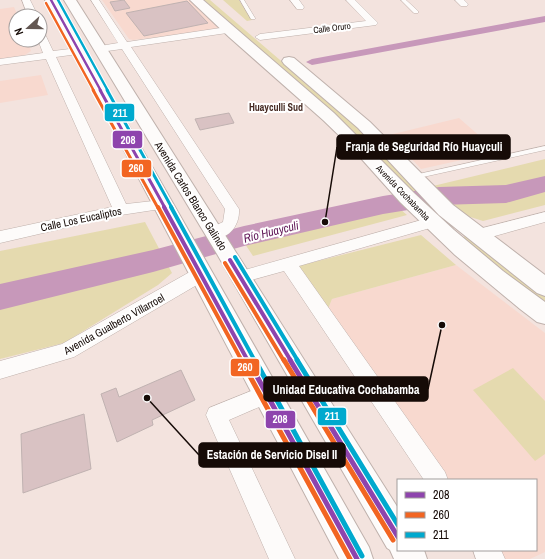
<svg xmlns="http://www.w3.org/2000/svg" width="545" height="559" font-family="'Archivo Narrow',sans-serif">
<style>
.built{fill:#f8d9cf}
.green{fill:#e5daaf}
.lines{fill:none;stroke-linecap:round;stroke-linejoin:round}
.canal{fill:#c798ba;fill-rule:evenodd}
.river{fill:#c798ba;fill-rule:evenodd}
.building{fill:#d9c2c3;stroke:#c0b2b1}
.lane-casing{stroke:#bfb1ac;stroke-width:1}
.street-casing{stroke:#bfb1ac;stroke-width:1}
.primary-casing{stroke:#bfb1ac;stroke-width:2}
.highway-casing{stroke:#bfb1ac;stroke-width:2}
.lane{fill:#fdfbfa;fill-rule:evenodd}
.street{fill:#fdfbfa;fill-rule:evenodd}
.primary{fill:#fdfbfa;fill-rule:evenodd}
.highway{fill:#fdfbfa;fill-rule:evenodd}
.bus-1-far3-casing{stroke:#fff;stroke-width:4.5}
.bus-1-far2-casing{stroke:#fff;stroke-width:5.5}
.bus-1-far1-casing{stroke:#fff;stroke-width:7}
.bus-1-casing{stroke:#fff;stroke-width:8}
.bus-2-far3-casing{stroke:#fff;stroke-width:4.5}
.bus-2-far2-casing{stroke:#fff;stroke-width:5.5}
.bus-2-far1-casing{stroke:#fff;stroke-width:7}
.bus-2-casing{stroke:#fff;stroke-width:8}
.bus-3-far3-casing{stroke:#fff;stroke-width:4.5}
.bus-3-far2-casing{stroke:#fff;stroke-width:5.5}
.bus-3-far1-casing{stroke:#fff;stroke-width:7}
.bus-3-casing{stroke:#fff;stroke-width:8}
.bus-1-far3{stroke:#8e44ad;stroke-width:2.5}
.bus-1-far2{stroke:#8e44ad;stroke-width:3}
.bus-1-far1{stroke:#8e44ad;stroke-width:4}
.bus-1{stroke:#8e44ad;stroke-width:5}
.bus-2-far3{stroke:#f26522;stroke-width:2.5}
.bus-2-far2{stroke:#f26522;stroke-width:3}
.bus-2-far1{stroke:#f26522;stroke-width:4}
.bus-2{stroke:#f26522;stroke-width:5}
.bus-3-far3{stroke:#00a9ce;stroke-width:2.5}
.bus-3-far2{stroke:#00a9ce;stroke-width:3}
.bus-3-far1{stroke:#00a9ce;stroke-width:4}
.bus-3{stroke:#00a9ce;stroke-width:5}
.labels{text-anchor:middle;stroke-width:4;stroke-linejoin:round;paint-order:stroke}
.far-street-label{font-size:9px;fill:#160b07;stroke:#fff}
.far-neighbourhood-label{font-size:10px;font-weight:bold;fill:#442820;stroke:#fff}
.street-label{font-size:11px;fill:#160b07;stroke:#fff}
.water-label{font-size:12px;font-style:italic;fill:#601758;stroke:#fff}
.leader{fill:none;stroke:#160b07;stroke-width:1.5}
.callout-dot{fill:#160b07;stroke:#fff;stroke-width:1.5}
.callout{fill:#160b07;stroke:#160b07;stroke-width:1.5}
.callout-label{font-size:12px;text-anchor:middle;font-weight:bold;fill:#fff}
.line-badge{stroke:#fff;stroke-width:1.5}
.badge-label{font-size:11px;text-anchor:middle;font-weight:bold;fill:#fff}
</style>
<rect width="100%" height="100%" fill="#f3e3de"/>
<path class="built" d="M102,0H191L219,28L216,30L133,40L129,39Z
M14,7L18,16H16V40H27L31,51L25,55L0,59V9Z
M41,75L48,95L0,103V81Z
M459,118L498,152L421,169L389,135Z
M456,265L545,333V552L530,559H503L496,550H536V480H447L328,309L332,299Z"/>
<path class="green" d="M203,0H210L356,125L439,212L433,214L414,196L353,131Z
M223,0H239L252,20L247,21Z
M545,159V205L483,221L461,214L433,186Z
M386,197L407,215L253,256L235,229Z
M145,222L172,273L158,285L64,343L0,359V251Z
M421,235L456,265L332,299L328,309L298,266Z
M465,236H468L545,295V306L462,238Z
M513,368L545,401V454L535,461L473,390Z"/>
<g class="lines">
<path class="canal" d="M545,16V22L312,65L306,62L312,59Z"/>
<path class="river" d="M545,176V192L506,203L439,205L383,214L244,246L153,272L0,310V284L153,250L244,226L383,196L439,187L506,185Z"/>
</g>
<path class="building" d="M124,0L130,8L115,11L110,2Z
M187,1L208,23L144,36L126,13Z
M229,113L234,123L200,130L195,119Z
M181,370L195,400L152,420L153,425L117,442L101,394L116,388L119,397Z
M84,414L91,469L23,493L21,434Z"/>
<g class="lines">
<g class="lane-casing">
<path id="lane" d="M240,0H244L255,18V19H251Z
M401,0H406L418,11V13H414Z
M545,146V150L414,179L410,177L414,175Z"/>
</g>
<g class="street-casing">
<path id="street" d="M22,0H30L38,16H28Z
M91,0H99L127,42L227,27L232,30L227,33L131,47L239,209C240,227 227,242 208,237L206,233L208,229L223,222L225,209L122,49L100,52L95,49L100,46L118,43Z
M290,0H299L304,7L303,9H297Z
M346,0H355L378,23L376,25L260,40L255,37L260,34L366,21Z
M455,0H464L468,4L467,6H461Z
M40,31L45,34L53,51L78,48L83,51L78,54L56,57L126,204L162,200L167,202L169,205L167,208L121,215L0,243V231L112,207L46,59L0,65V59L43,53L38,40H40Z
M545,212V222L477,241L471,239L469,235L471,231Z
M432,217L437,218L440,222L437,226L299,266L445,472L448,480H424L284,271L241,283L235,282L233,277L235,272L241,271Z
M201,268L207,269L209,274L207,279L74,357L0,379V361L62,344L195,269Z
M266,385L273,387L276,394L273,401L229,420L295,559H269L206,415L209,408Z
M473,550H501L505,559H476Z"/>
</g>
<g class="primary-casing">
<path id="primary" d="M190,0H203L334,113L414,193L454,230L503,271L545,302V324L537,322L520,309L455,255L400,202L350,146L323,120L229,37Z
M289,57L294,58L370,122L453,205L545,275V296L537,293L439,215L358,128L284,64L282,61L284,58Z"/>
</g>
<g class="highway-casing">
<path id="highway" d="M45,0H57L369,547L373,559H339Z
M64,0H76L398,508V550H424L427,559H394L390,550L387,548L217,254Z"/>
</g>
<use href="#lane" class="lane"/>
<use href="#street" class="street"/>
<use href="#primary" class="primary"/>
<use href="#highway" class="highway"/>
<g class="bus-1-far3-casing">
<path id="bus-1-far3" d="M51,0L101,91"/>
</g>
<g class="bus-1-far2-casing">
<path id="bus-1-far2" d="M100,90L165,208"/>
</g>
<g class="bus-1-far1-casing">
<path id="bus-1-far1" d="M164,207L248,361
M230,260L291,361"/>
</g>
<g class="bus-1-casing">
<path id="bus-1" d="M248,360L357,559
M290,360L398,537"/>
</g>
<g class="bus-2-far3-casing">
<path id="bus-2-far3" d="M46,3L94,91"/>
</g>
<g class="bus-2-far2-casing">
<path id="bus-2-far2" d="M93,90L158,208"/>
</g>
<g class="bus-2-far1-casing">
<path id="bus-2-far1" d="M158,207L242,361
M225,263L284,361"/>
</g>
<g class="bus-2-casing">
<path id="bus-2" d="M241,360L350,559
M284,360L393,540"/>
</g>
<g class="bus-3-far3-casing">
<path id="bus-3-far3" d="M58,0L108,91"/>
</g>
<g class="bus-3-far2-casing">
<path id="bus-3-far2" d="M107,90L172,208"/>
</g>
<g class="bus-3-far1-casing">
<path id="bus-3-far1" d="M171,207L255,361
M235,257L298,361"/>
</g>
<g class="bus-3-casing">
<path id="bus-3" d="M255,360L362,556
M297,360L398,525"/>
</g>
<use href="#bus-1-far3" class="bus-1-far3"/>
<use href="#bus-1-far2" class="bus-1-far2"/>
<use href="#bus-1-far1" class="bus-1-far1"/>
<use href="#bus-1" class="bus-1"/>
<use href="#bus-2-far3" class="bus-2-far3"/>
<use href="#bus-2-far2" class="bus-2-far2"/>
<use href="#bus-2-far1" class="bus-2-far1"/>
<use href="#bus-2" class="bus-2"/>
<use href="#bus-3-far3" class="bus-3-far3"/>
<use href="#bus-3-far2" class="bus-3-far2"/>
<use href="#bus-3-far1" class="bus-3-far1"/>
<use href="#bus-3" class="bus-3"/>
</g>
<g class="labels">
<g class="far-street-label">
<text transform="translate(332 28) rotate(-7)" y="3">Calle Oruro</text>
<text transform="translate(403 193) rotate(46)" y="3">Avenida Cochabamba</text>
</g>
<g class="far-neighbourhood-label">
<text x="276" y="111">Huayculli Sud</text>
</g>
<g class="street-label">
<text transform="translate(191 196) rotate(58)" y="4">Avenida Carlos Blanco Galindo</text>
<text transform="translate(81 219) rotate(-12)" y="4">Calle Los Eucaliptos</text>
<text transform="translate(114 324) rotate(-29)" y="4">Avenida Gualberto Villarroel</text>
</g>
<g class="water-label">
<text transform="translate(271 232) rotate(-14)" y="4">Río Huayculi</text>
</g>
</g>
<path class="leader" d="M325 222L337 147M442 325L428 389M147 398L199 455"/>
<g class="callout-dot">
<circle cx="325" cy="222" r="4"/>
<circle cx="442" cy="325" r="4"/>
<circle cx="147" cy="398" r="4"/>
</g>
<g class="callout">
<rect x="337" y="135" width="173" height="24" rx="4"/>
<rect x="264" y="377" width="164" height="24" rx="4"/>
<rect x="199" y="443" width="146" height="24" rx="4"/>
</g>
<g class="callout-label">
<text x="424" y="151">Franja de Seguridad Río Huayculi</text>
<text x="346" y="394">Unidad Educativa Cochabamba</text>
<text x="272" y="459">Estación de Servicio Disel II</text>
</g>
<g class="line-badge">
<rect x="104" y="103" width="31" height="19" rx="4" fill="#00a9ce"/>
<rect x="112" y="130" width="31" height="19" rx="4" fill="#8e44ad"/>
<rect x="121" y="159" width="31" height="19" rx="4" fill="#f26522"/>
<rect x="230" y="358" width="30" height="19" rx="4" fill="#f26522"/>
<rect x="317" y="407" width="30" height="19" rx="4" fill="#00a9ce"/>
<rect x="265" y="410" width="31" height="19" rx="4" fill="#8e44ad"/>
</g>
<g class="badge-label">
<text x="120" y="117">211</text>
<text x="128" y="144">208</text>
<text x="136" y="172">260</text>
<text x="245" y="371">260</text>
<text x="332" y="420">211</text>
<text x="280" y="423">208</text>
</g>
<rect x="397" y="479" width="140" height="72" fill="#ffffff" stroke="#a29d9c"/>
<rect x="405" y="492" width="20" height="6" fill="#8e44ad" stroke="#a29d9c"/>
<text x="433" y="499" font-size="12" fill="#160b07">208</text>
<rect x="405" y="512" width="20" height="6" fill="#f26522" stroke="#a29d9c"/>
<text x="433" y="519" font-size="12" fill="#160b07">260</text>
<rect x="405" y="532" width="20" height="6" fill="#00a9ce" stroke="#a29d9c"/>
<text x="433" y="539" font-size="12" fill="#160b07">211</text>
<g transform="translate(28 28) rotate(249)"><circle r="19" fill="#ffffff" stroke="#a29d9c"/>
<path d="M0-3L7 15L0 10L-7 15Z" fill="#635752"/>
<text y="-6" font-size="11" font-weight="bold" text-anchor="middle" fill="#160b07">N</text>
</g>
</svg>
